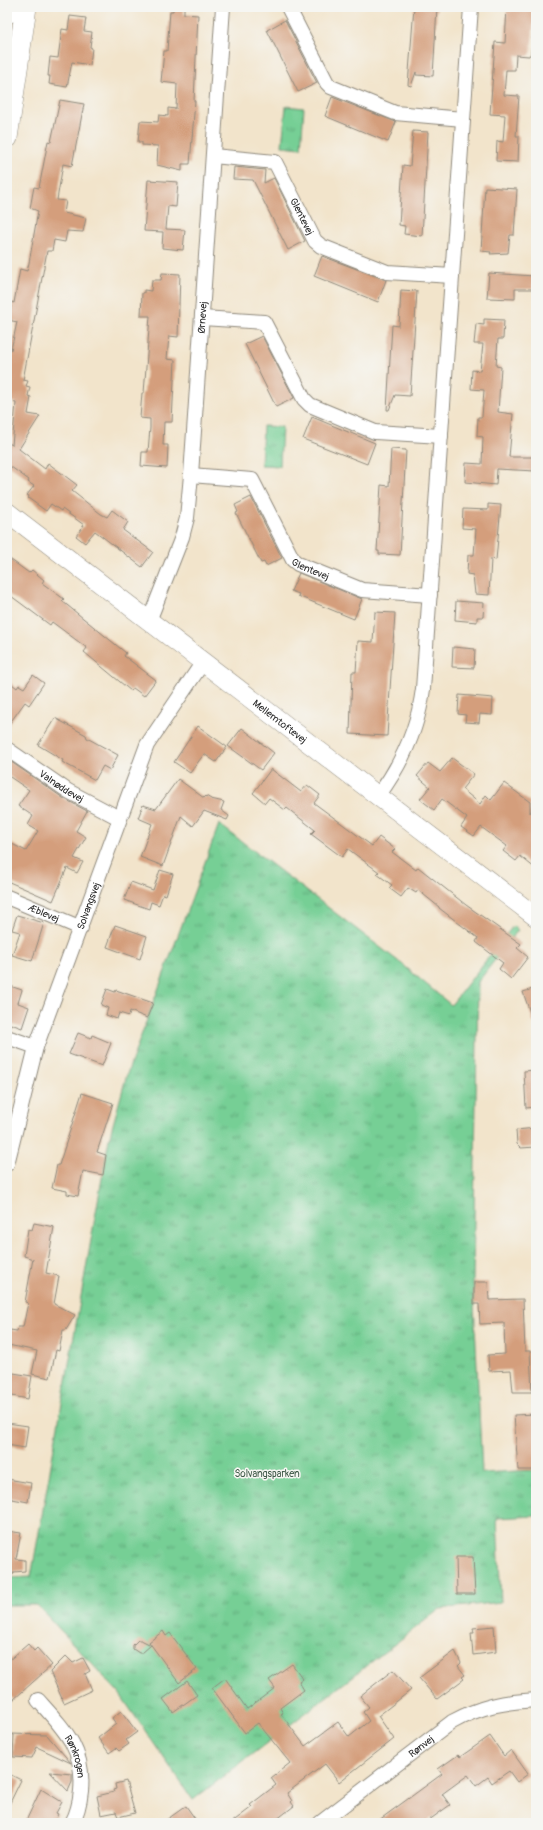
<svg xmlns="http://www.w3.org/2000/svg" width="543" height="1830" font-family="Pangolin,sans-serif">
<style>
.park{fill:url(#park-tufts);stroke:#507d60}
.building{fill:#d49e7b}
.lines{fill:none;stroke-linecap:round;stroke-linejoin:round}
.street-casing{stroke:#8e887b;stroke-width:16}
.secondary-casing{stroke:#8e887b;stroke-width:20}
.primary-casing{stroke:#8e887b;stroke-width:22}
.street{stroke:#fff;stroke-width:14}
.secondary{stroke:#fff;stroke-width:19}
.primary{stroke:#fff;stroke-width:21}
.labels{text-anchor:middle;stroke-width:3;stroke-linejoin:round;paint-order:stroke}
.street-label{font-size:10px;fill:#2b2b2b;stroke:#f6f6f2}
.park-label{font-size:10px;fill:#425c4b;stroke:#f6f6f2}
</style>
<defs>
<pattern id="park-tufts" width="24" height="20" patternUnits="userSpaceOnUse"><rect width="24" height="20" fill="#76cf95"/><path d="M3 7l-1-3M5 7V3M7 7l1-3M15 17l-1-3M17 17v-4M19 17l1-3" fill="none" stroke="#61a87a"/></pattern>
</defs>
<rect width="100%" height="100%" fill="#f6f6f2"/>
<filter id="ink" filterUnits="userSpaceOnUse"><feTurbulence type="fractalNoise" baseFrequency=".025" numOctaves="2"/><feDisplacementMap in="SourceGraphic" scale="8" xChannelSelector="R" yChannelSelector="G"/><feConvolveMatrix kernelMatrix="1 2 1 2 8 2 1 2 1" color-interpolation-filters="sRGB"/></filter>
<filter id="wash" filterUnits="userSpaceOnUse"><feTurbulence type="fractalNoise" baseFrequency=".012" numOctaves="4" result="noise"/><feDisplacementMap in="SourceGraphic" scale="16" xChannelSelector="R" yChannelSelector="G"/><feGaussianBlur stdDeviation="0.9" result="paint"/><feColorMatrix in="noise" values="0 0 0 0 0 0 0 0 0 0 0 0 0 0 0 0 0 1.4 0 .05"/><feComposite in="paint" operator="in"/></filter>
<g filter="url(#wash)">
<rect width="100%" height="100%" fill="#f2e4cb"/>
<path class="park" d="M286,106L304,108L301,148L282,146Z
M263,426L282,427L280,466L261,465Z
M219,824L402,964L451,1005L513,926L518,930L478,982L473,1281L482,1473L536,1470V1516L497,1518L501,1602L440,1609L193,1800L119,1693L37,1605H7V1578L31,1577L109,1139L127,1074Z"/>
<g id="blocks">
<path class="building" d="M173,7H184V14L198,15L194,101H195L190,164H182V171L157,165L158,146L142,145V142H138L140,121L158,122L159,115L168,116V108L176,109L177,84L161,82L164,51H167L170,11H173Z
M414,7H437L433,76L416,75V72L411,86L408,85Z
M507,7H535L531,53L529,56L516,55L515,70H506L504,95L519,96L516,136H519L518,162L496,161L497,141L503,142L505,115L490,114L495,42L505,43Z
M70,16L86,18L84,31L92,32L90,47L92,48L90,65L72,62L67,87L49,84L50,76H48L50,57L58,58L62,29L68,30Z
M285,20L317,83L298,92L267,30Z
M332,97L396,122L388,142L325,116Z
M60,100L84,104L72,166L63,164L57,200L66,201L64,213L86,218L83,232L67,231L65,242L54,240L52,251H47L23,380L28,381L26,386L30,387L28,396L31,397L28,414L40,416L19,449L45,469L48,463L77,485L72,491L101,514L107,517L112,510L128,522L123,530L153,552L142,567L95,531L85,543L76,536L84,525L62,509L61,511L51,504L46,511L28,498L29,496L27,495L34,486L28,482L29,480L7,464V442L12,445L16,403L7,401V349L11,350L17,322L8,320L12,302L14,303L20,269L27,271L29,263L38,211L30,208L34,187L39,188L48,141L51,142Z
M413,131L428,132L422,236L404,234L405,226L399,225L403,165L410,166Z
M234,167L265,170L264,183L274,178L305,241L288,250L253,180L233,179Z
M148,180L178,182L176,207L168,206L166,229L185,230L183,250L162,248L163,232L144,231Z
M485,187L517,189L514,235H510L508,253L490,254L491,252L481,251Z
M322,256L386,280L378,302L314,276Z
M162,273L180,274L178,337L169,336L167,359L175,360L172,422H164L163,445H168L167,468L141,466L142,452H148L150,428V419L140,418L142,393H144L150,316H141L142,293H144V290L151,291L152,280H161Z
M489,273L534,276L533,289H515V299L487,298Z
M401,290L417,291L410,396L395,395L389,410H387L392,325L399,326Z
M484,319L504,320L503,339H498L496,366L501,367L498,412L513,414L509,457H535V471L497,469L496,485L465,482L466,463L482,464L483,437L477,436L478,417H482L484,390L471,389L472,370L480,371L483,344H474L476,324L484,325Z
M262,336L294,398L276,407L245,344Z
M312,417L375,443L367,464L303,439Z
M391,449L406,450L400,555L379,554V551H377L381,485L389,486Z
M251,497L282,558L266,566L264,562L261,563L236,513L238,512L235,505Z
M488,504L501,505L496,560L491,559L489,595L475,594L473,575L467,574L468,555H474L476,529L462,528L463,509L488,510Z
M7,557L29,573L32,570L44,580L42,583L64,599L62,601L126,653L124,656L156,680L144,696L133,688L131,691L84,652L87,648L52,622L50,625L7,593Z
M299,573L362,599L354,619L298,596L299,594L291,591Z
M456,601L484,603L483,617H477V622L455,620Z
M375,612L395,613L387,736L350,734L352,672H356L358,641L373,642Z
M453,647L475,649L474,668L452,667Z
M33,675L44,683L29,705L25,702L7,727V680L17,688L19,685L24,688Z
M459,695L493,698L492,715L480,714L479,723L465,722L466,715L458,714Z
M55,718L86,735L87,738L118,755L110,770L103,766L95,780L62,762L63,760L38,745Z
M198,726L227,747L216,762L204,754L190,773L174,762Z
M242,728L274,753L261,770L228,746Z
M452,758L474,774L462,789L480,804L486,795L491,800L504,783L530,802V813L536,805V869L520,856L516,861L503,851L507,846L481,827L474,836L461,827L467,818L442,799L434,810L420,799L430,787L417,776L428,763L440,772Z
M7,759L63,798L87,811L76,831L86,837L74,858L83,862L77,873L67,868L53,901L7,881V850L10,843L26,851L38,831L28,825L33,816L18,806L29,790L7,775Z
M271,769L301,792L307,785L320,795L314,803L372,846L379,837L395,849L392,852L416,870L418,867L466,905L521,944L517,948L528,957L511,979L499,969L503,963L476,942L478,938L439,908V907L418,890L416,893L408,888L401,897L389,888L392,885L377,874L379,872L348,849L342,857L311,834L315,830L287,808L285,810L269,798L265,803L253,793Z
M178,779L204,798L206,796L211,799L224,802L221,810L229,816L227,820L204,811L193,826L181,816L163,866L140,857L152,824L138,818L143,805L156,809Z
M160,870L173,874L166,895L163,894L159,905L151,902L149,909L124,900L131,882L153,890Z
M17,915L44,923L32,961L12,955L20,932L12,930Z
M115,925L147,936L140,959L107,947Z
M7,985L22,990L18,1003L29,1007L22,1028L11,1024L9,1029L7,1028Z
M536,988V1023L534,1024L523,992Z
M107,989L115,992L116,990L153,1003L147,1018L130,1011L129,1016L119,1013L117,1019L106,1015L108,1008L101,1005Z
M78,1033L91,1038L92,1035L111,1043L102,1066L69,1054Z
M536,1070V1107L526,1108L524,1071Z
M82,1093L113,1103L97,1152L106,1155L103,1175L83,1171L78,1196L67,1194V1191L52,1188L57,1165H59Z
M536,1128V1147L521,1148L517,1144L516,1130Z
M34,1223L54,1227L46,1273L59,1276L54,1304L75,1315L66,1330H63L59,1351L56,1350L50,1378L32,1374L37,1351L8,1345L10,1330L17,1331L18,1327H23L28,1303L25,1302L33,1259L24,1256L28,1229L32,1230Z
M474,1282H488L489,1300L523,1299L525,1351H530L532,1392H513L511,1370L489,1371L488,1355L505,1354L504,1323L480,1324L479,1304H474Z
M7,1372L32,1376L28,1399L7,1395Z
M536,1414V1470H518L514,1415Z
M7,1423L28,1426L25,1448L7,1445Z
M7,1479L31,1483L28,1502L7,1498Z
M7,1531L21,1533L16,1559L25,1560V1571L14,1572L13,1575L7,1574Z
M456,1557H473L475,1594H457Z
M494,1626L496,1652L473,1655L471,1633H474L473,1628Z
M163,1631L166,1636L170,1633L197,1669L179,1683L149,1642Z
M138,1640H141L151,1645L142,1653H139L133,1649V1645Z
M28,1644L34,1651L37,1648L52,1665L13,1700L7,1692V1662Z
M455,1651L461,1663L458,1666L465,1675L462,1677L464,1679L437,1699L419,1678Z
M66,1656L73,1663L83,1658L90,1671L85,1674L92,1690L64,1703L50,1672Z
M292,1664L303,1679L299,1682L304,1690L280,1708L283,1713L281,1714L305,1746L338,1722L349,1737L369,1721L363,1712L369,1707L360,1696L393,1670L411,1690L378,1716L394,1739L339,1782L325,1764L287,1793L292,1801L291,1802L294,1806L272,1823H231L252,1807L250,1805L276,1785L271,1778L290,1763L258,1723L245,1733L212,1688L225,1678L247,1709L275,1688L269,1680Z
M187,1681L197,1695L173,1712L163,1699Z
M121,1711L137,1732L126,1740L129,1744L119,1751L116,1748L109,1753L98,1738L116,1724L112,1718Z
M11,1734L47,1735L71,1763L37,1747L32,1758L13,1757L14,1735Z
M490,1736L504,1756L511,1750L528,1774L517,1782L509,1771L492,1783L488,1777L476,1786L468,1775L442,1794L450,1805L425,1823H375L442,1774L438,1769L458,1755L460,1757Z
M50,1772L72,1774V1782L68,1791Z
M7,1773L21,1780L7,1809Z
M126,1781L135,1813L118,1817L116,1812L101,1815L97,1796L114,1792L113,1790L116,1789L115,1784Z
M41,1789L62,1802L56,1813L58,1814L54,1823H25Z
M186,1806L198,1823H162Z"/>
</g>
</g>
<g filter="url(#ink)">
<use href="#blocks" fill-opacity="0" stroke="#8e887b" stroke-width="1"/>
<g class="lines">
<g class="street-casing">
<g id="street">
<path d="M288,7L327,83L331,87L395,113L463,119"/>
<path id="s1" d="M213,156L275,162L315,241L321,246L387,272L452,276"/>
<path d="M202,318L264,322L304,399L310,405L375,432L441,436"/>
<path id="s2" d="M191,475L252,480L293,560L298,564L362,590L430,595"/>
<path id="s3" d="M149,621L182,537L187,518L191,475L223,7"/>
<path id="s4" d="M7,749L68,791L119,818"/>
<path d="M378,796C401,765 418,728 423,689L471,7"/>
<path id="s5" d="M7,897L81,928"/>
<path d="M7,1037L36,1047"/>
<path id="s6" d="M7,1164L36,1047L147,745L203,662"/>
<path id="s7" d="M38,1700C64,1729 85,1749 81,1791C80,1801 77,1814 72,1823"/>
<path id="s8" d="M320,1823L452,1722C481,1706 503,1702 536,1700"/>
</g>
</g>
<g class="secondary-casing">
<g id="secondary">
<path id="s9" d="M7,512L536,917"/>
</g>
</g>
<g class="primary-casing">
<path id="primary" d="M7,13L8,7
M7,138L26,7"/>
</g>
<use href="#street" class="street"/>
<use href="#secondary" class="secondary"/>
<use href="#primary" class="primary"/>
</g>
</g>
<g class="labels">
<g class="street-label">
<text dy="4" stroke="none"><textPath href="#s1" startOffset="123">Glentevej</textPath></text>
<text dy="4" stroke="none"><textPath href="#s3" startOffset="311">Ørnevej</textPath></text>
<text dy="4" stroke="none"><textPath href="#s2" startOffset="171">Glentevej</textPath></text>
<text dy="4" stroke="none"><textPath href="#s9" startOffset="344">Mellemtoftevej</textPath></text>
<text dy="4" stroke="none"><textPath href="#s4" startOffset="66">Valnøddevej</textPath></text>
<text dy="4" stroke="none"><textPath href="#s6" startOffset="271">Solvangsvej</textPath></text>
<text dy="4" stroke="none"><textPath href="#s5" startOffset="40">Æblevej</textPath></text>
<text dy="4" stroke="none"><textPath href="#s8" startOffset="127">Rønvej</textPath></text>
<text dy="4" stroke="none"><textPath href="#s7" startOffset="69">Rønkrogen</textPath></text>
</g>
<g class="park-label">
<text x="267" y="1477">Solvangsparken</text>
</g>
</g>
<rect width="543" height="1830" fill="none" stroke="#f6f6f2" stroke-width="24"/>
</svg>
